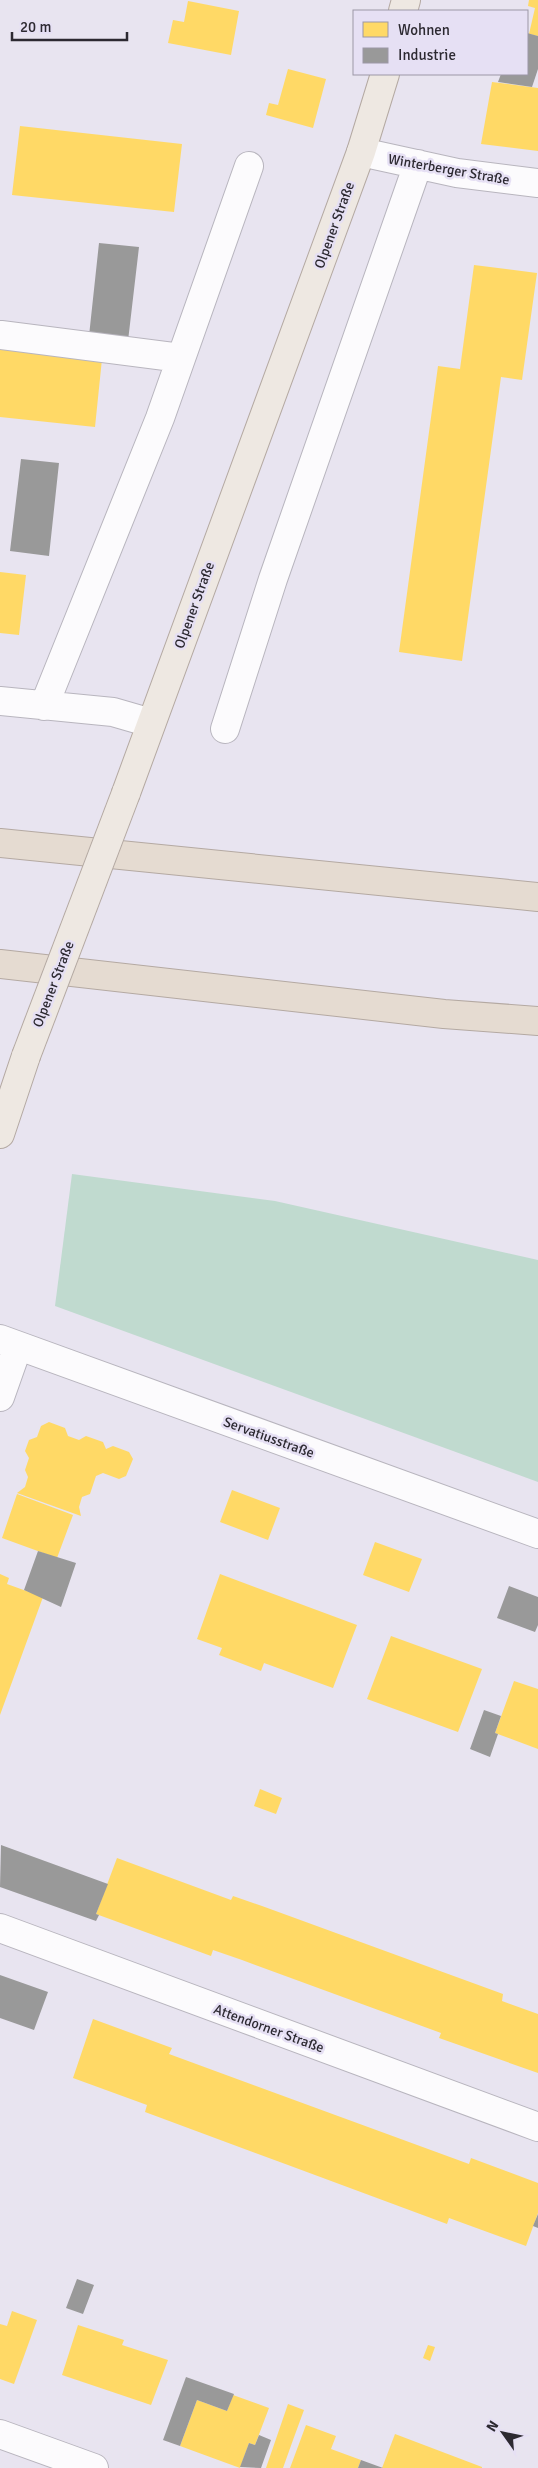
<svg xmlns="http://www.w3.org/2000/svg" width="538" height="2468" font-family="Signika,sans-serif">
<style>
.green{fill:#c0dacf}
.homes{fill:#ffd966}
.industry{fill:#999}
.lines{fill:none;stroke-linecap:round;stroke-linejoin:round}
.minor-casing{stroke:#b8b5be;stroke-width:30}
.major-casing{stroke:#b4a9a2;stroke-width:30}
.highway-casing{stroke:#b4a9a2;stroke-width:30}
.minor{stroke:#fcfbfd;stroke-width:28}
.major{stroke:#eee8e2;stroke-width:28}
.highway{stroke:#e5dbd1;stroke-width:28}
.major-bridge-casing{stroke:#b4a9a2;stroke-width:30;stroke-linecap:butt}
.major-bridge{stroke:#eee8e2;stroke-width:28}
.labels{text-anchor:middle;stroke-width:5;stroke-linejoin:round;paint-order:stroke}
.street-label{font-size:14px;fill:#2c2931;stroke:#e6e0f4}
</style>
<rect width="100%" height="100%" fill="#e8e4f0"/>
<path class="green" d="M72,1174L275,1201L538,1260V1482L55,1306Z"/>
<path class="homes" d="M529,0H538V36L529,34L535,8L528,6Z
M188,1L239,11L231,55L168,43L173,20L184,22Z
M288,69L326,79L313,128L266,115L269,103L278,105Z
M492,82L538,88V151L481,144Z
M20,126L182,144L174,212L12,195Z
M474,265L537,273L522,380L501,377L462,661L399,652L438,366L460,369Z
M0,348L102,359L95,427L0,417Z
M0,572L26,575L19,635L0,633Z
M49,1422L65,1428L68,1436L79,1440L86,1436L103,1442L106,1449L113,1446L129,1452L133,1459L126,1476L119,1479L103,1473L96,1476L90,1494L82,1497L79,1507L81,1516L17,1493L25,1487L28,1477L25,1470L29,1458L25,1451L29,1440L37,1437L41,1426Z
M232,1490L280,1508L268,1540L220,1522Z
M17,1494L73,1515L57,1558L2,1538Z
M375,1542L422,1559L409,1592L363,1575Z
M0,1574L9,1578L7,1584L43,1597L0,1715Z
M220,1574L357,1625L333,1688L264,1663L261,1671L219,1655L222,1648L197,1639Z
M391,1636L482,1669L458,1732L367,1699Z
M514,1681L538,1689V1749L495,1733Z
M260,1789L282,1798L276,1814L254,1806Z
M117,1858L231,1900L233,1896L262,1906L503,1994L502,2001L538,2014V2073L439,2038L441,2033L242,1960L213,1950L211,1956L96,1914Z
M93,2019L172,2048L169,2054L469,2164L471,2158L538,2183V2213L526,2246L449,2218L447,2224L288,2165L145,2112L147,2105L73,2078Z
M12,2311L37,2320L14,2384L0,2379V2324L7,2326Z
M78,2325L124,2340L122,2345L168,2360L151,2405L62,2375Z
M428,2345L435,2347L430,2361L423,2358Z
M233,2395L269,2408L255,2445L249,2443L240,2468L180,2446L197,2400L227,2411Z
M288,2404L304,2410L293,2440L283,2468H266Z
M306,2425L336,2436L331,2449L361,2460L358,2468H290Z
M395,2434L482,2467V2468H382Z"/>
<path class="industry" d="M527,33L538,36V69L532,87L498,82L501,74H527Z
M99,243L139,247L128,341L89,336Z
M21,459L59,463L49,556L10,551Z
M38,1551L76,1563L61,1607L24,1590Z
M509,1586L538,1597V1625L535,1632L497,1618Z
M484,1710L501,1716L495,1733L498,1734L490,1757L470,1749Z
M1,1845L108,1884L96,1914L99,1915L96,1921L0,1887Z
M0,1975L48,1992L34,2030L0,2018Z
M538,2214V2228L533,2226Z
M77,2279L94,2285L83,2314L66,2308Z
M186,2377L234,2394L227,2411L197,2400L180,2446L163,2440Z
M259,2435L271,2440L261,2468L240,2467L249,2443L255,2445Z
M361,2460L383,2468H358Z"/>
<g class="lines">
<g class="minor-casing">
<path id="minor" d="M361,152L457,173L538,183
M1,335L181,358
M0,701L113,712L151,723
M44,706L160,418L249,166
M225,729L273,579L418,164
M0,1339L538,1534
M0,1397L18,1346
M0,1928L538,2127
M0,2434L94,2468"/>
</g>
<g class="major-casing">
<path id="major" d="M403,11L406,0
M126,793L361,152L385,74
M0,1134L26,1056"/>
</g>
<g class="highway-casing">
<path id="highway" d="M0,843L538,897
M0,964L444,1014L538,1021"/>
</g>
<use href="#minor" class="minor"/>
<use href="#major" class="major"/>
<use href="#highway" class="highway"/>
<g class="major-bridge-casing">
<path id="major-bridge" d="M26,1056L126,793"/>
</g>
<use href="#major-bridge" class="major-bridge"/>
</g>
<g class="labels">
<g class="street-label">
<text transform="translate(449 169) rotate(10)" y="5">Winterberger Straße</text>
<text transform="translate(334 225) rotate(-70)" y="5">Olpener Straße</text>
<text transform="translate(194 605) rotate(-70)" y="5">Olpener Straße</text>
<text transform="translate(53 984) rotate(-69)" y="5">Olpener Straße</text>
<text transform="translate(269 1437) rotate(20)" y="5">Servatiusstraße</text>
<text transform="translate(269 2028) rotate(20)" y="5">Attendorner Straße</text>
</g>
</g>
<rect x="353" y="10" width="175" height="65" fill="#e6e0f4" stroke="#9c97a6"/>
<rect x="363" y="22" width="25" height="15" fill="#ffd966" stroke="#9c97a6"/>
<text x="398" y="35" font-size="15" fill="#2c2931">Wohnen</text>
<rect x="363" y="48" width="25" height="15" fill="#999999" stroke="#9c97a6"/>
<text x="398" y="60" font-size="15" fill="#2c2931">Industrie</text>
<g transform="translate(503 2433) rotate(303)" stroke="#e6e0f4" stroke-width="4" paint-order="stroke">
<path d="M0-4L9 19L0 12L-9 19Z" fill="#2c2931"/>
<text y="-8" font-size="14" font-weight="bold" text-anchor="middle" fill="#2c2931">N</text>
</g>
<path d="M12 32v8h115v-8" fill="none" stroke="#2c2931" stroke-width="2.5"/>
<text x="20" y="32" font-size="15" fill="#2c2931" stroke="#e6e0f4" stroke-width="4" paint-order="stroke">20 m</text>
</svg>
